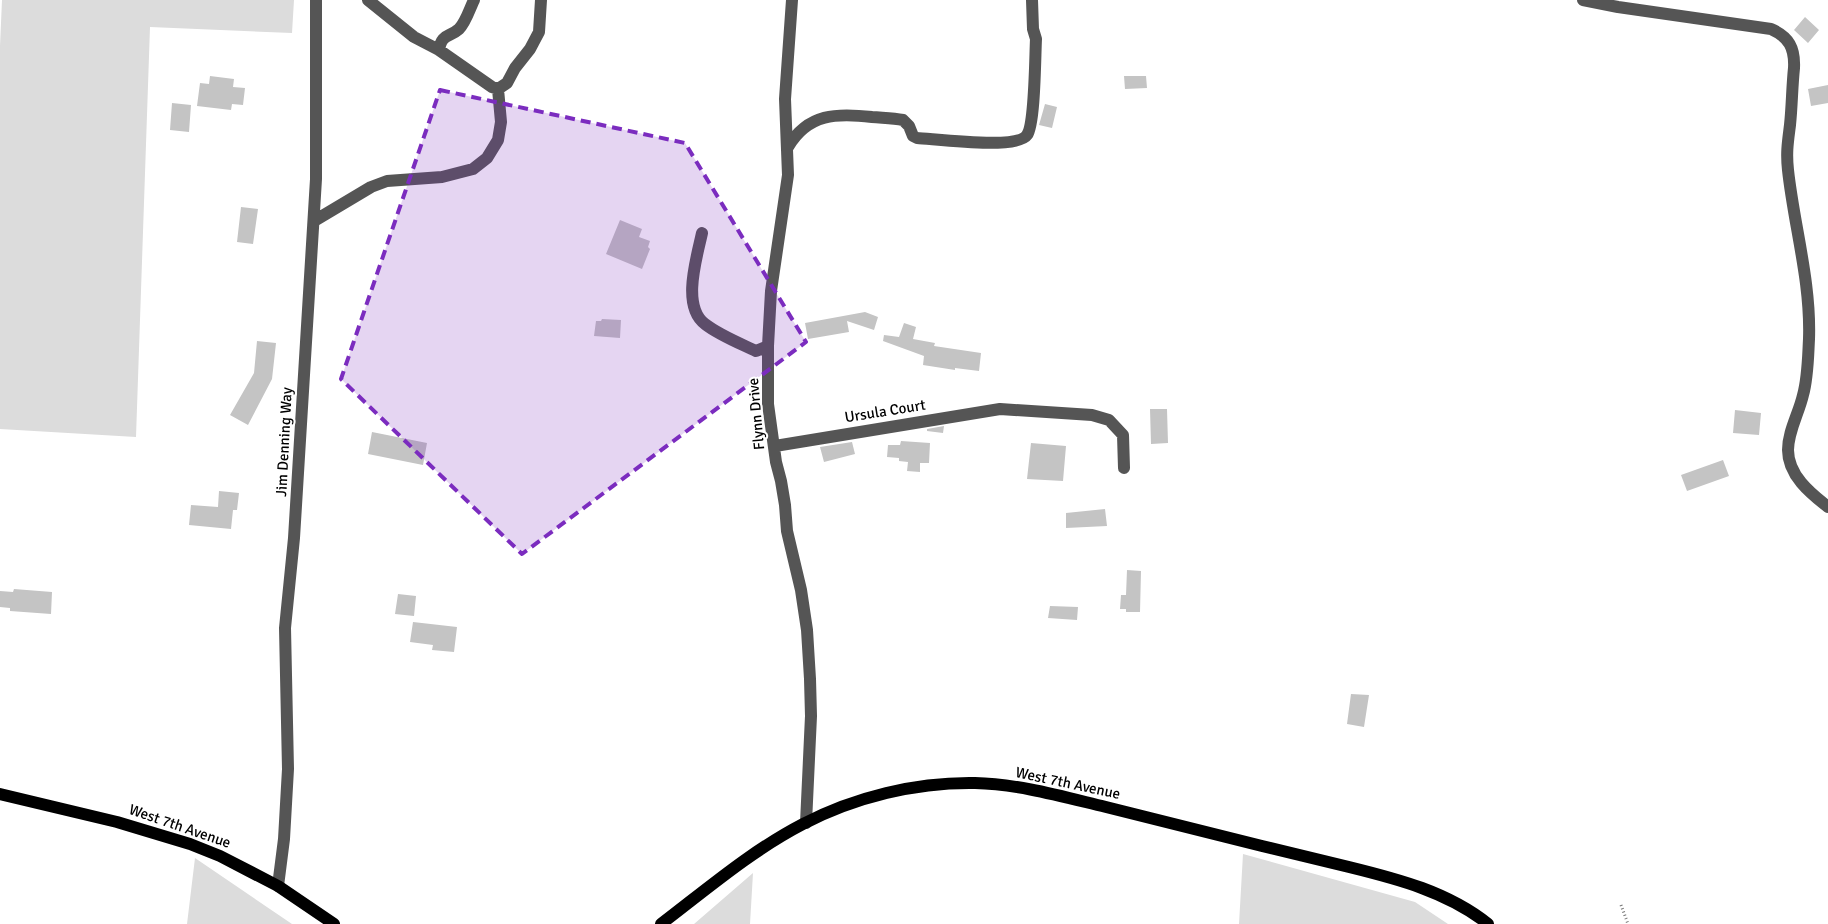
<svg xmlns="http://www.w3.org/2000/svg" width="1828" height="924" font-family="Signika,sans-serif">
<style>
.green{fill:#dcdcdc}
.building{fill:#c4c4c4}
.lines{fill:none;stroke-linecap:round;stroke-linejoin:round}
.path{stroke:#777;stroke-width:3;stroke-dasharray:1 2.5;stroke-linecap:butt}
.minor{stroke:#555;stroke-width:12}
.major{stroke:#000;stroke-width:12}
.marked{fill:#7b2cbf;fill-opacity:0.2;stroke:#7b2cbf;stroke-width:4;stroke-dasharray:10 6;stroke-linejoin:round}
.labels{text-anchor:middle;stroke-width:4;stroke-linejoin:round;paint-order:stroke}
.street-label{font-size:15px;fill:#000;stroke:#fff}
</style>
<rect width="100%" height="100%" fill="#fff"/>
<path class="green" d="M2,0H294L292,33L150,27L136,437L0,429V46Z
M1243,854L1415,902L1448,924H1239Z
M195,858L292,924H187Z
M753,873L750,924H694Z"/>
<path class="building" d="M1805,17L1819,30L1808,43L1794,30Z
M210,76L234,79L233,87L245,88L243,105L232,104L231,110L197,106L200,83L209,84Z
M1124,76H1146L1147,88L1125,89Z
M1828,85V103L1811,106L1808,89Z
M172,103L191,105L189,132L170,130Z
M1045,104L1057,107L1052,128L1039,125Z
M241,207L258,209L253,244L237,242Z
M620,220L642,229L639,237L650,241L648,247L650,249L642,269L606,254Z
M865,312L878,317L874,330L847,321L849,332L808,339L805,323Z
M602,319L621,320L620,338L594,336L596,321H601Z
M904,323L916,327L913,339L935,343L934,346L981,353L979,371L955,368V370L923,365L924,356L883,341L884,335L899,337Z
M257,341L276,343L272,379L248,425L230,415L254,373Z
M1150,409H1167L1168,443L1151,444Z
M1735,410L1761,413L1759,435L1733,433Z
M944,426L943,433L927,431V429Z
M372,432L427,443L423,465L368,454Z
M901,441L930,443L929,463H920V472L907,471L908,462L899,461V458L887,457L888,445H900Z
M852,442L855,454L824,462L820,447Z
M1031,443L1066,446L1063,481L1027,479Z
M1723,460L1729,476L1687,491L1681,475Z
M219,491L239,493L237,510H233L231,529L189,525L191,505L218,507Z
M1105,509L1107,526L1066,528V513Z
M1127,570L1141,571L1140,612H1126V609H1120L1121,595H1126Z
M14,589L52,592L51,614L10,611V608L0,607V591L13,592Z
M398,594L416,596L414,616L395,614Z
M1050,606L1078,607L1077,620L1048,618Z
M413,622L457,627L454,652L432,650L433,645L410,642Z
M1351,694L1369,695L1364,727L1347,724Z"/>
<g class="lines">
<path class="path" d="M1621,905L1628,924"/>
<path class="minor" d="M368,0L414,37L439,50
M474,0C470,8 466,22 459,29C449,38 442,33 439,50L492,87L498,89L507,83L515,68L530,49L539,32L541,0
M792,0L785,99L788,175L771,291L768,346V404L776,462L781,481L785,505L787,531L801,590L807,630L810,679L811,716L806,823
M1583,0L1618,7L1771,29C1789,37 1795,48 1794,68C1792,87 1792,106 1790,125C1788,141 1786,152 1788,170C1794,226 1811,281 1809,339C1808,357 1808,377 1803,395C1799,413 1788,431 1788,450C1788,475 1810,493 1828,507
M788,147C808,113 837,113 872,117C883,118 893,118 903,120L909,126L913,136L917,138C936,139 1017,150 1027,135C1035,124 1035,57 1036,39L1033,29L1032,0
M314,221L371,187L387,181L442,177L473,169L487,158L498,140L501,122L498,89
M702,233C697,257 681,306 705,324C719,335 739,343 756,351L768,346
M775,446L1000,409L1092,415L1109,420L1123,435L1124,468
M278,886L284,839L288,769L285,628L294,538L316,179V0"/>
<path class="major" d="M0,794L117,822L190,844L220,856L278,886L334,924
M661,924C707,889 751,851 803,824C855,797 916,782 975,783C1019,784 1064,797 1106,807C1158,820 1210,833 1262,846C1291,853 1320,860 1349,867C1398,879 1448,892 1488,924"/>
</g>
<path class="marked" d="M440,90L685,143L806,342L522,554L341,379Z"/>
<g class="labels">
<g class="street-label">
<text transform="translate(885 411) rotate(-9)" y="5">Ursula Court</text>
<text transform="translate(756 414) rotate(-95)" y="5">Flynn Drive</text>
<text transform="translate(284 442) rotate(-87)" y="5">Jim Denning Way</text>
<text transform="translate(1068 783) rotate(12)" y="5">West 7th Avenue</text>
<text transform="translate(180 826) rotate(19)" y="5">West 7th Avenue</text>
</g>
</g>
</svg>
